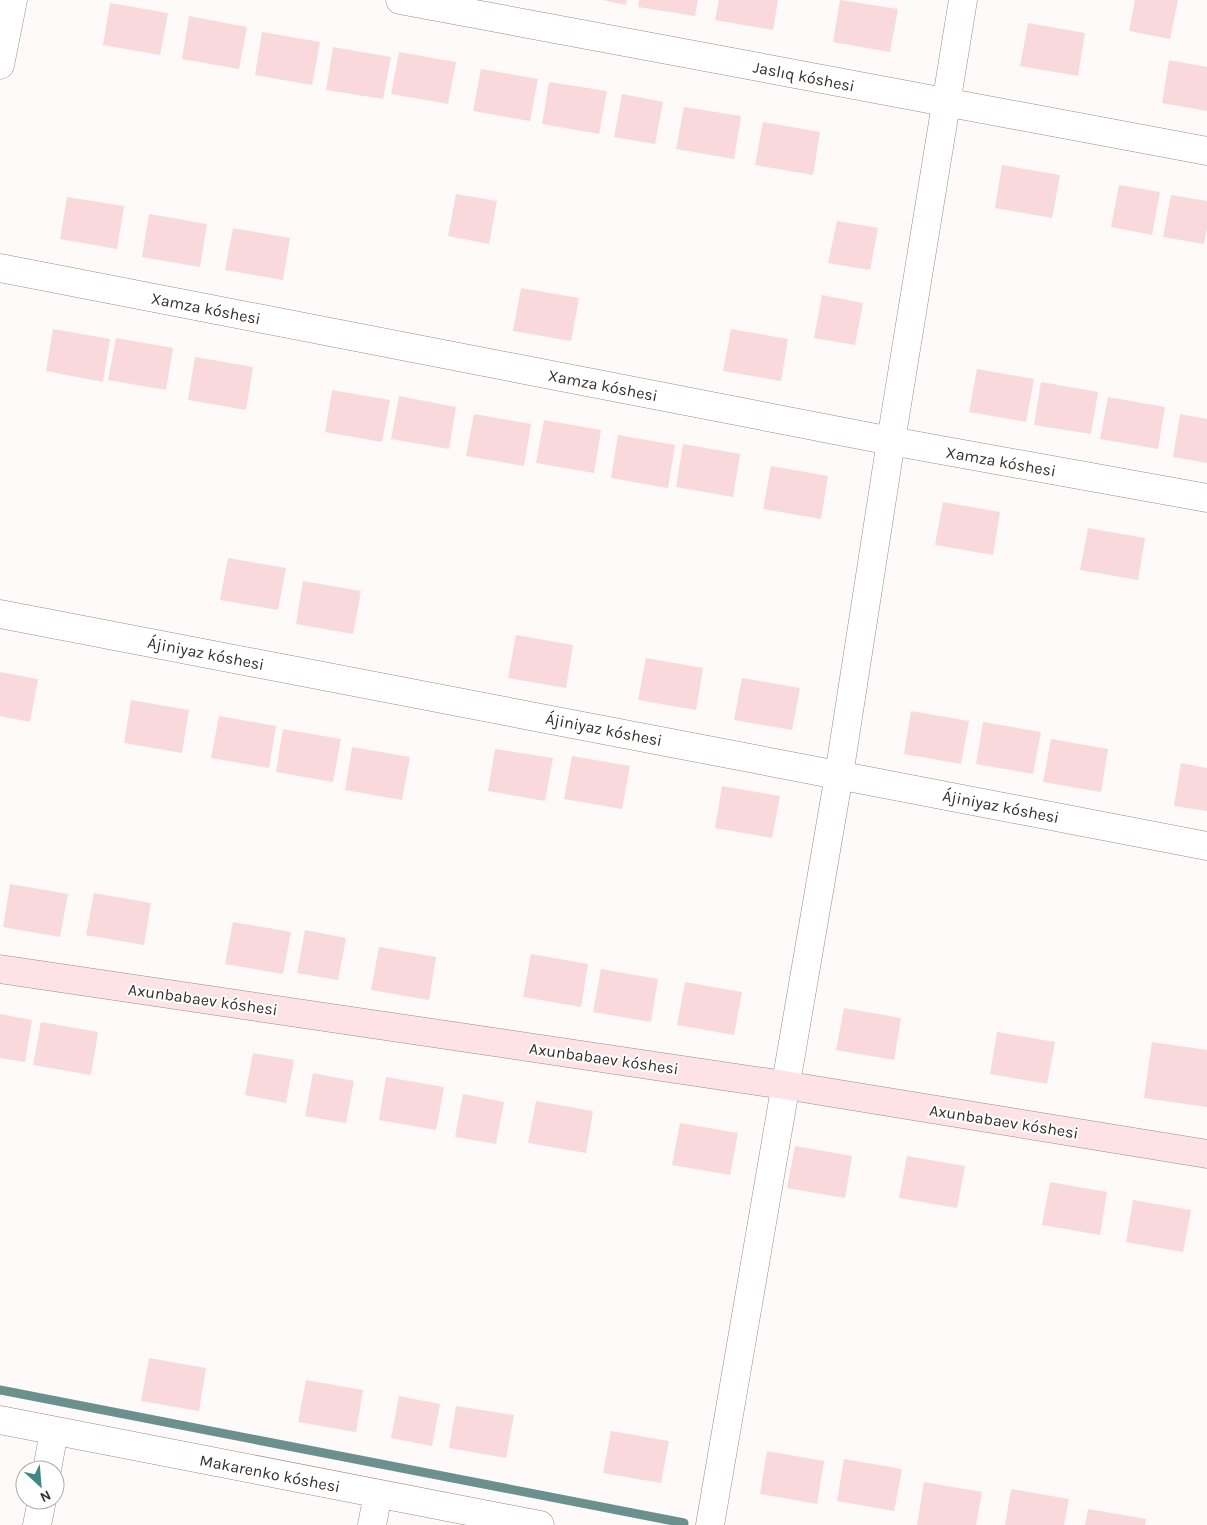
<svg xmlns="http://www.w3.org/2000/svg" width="1207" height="1525" font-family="Karla,sans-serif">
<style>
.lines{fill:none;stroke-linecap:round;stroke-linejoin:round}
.stream{stroke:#6b908e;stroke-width:9}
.building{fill:#f9d9db}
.street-casing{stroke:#9b898a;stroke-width:29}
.secondary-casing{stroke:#9b898a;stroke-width:29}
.street{stroke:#fff;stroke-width:28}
.secondary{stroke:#fee3e6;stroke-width:28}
.labels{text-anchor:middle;stroke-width:4;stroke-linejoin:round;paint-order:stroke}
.street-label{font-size:16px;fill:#342d2d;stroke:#fff}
</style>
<rect width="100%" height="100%" fill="#fefafa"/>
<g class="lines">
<path class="stream" d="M0,1390L684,1523"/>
</g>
<path class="building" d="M603,0H627L626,5Z
M639,0H698L695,16L638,7Z
M719,0H778L773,30L715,20Z
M840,0L898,9L890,52L833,42Z
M1135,0H1178L1170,39L1129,31Z
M110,3L168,13L160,55L103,45Z
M189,16L247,27L239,69L182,59Z
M1028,23L1085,33L1078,76L1020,66Z
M262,32L320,42L312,85L255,75Z
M333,47L391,57L383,99L326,90Z
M399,52L456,62L448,104L391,94Z
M1169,60L1207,67V111L1162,103Z
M481,69L538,79L530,121L473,111Z
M549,82L607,91L599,134L542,124Z
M622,94L663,102L655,144L614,137Z
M684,107L741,116L734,159L676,149Z
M763,122L820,132L813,175L755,165Z
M1002,165L1060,175L1052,218L995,208Z
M1119,185L1160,192L1152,235L1111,227Z
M456,194L497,201L489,244L448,236Z
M1171,195L1207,201V228L1204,244L1163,237Z
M67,197L124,206L117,249L60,239Z
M149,214L207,224L200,267L142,257Z
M837,221L878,228L870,270L828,263Z
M233,228L290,238L283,280L225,270Z
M521,288L579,298L571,341L513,331Z
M822,295L863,303L855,345L814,338Z
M53,329L110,339L103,382L46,371Z
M731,329L788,339L781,381L723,371Z
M116,338L173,348L166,390L108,380Z
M195,357L253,367L246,410L188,400Z
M977,369L1034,379L1026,422L969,412Z
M1041,382L1098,392L1091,434L1034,425Z
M332,390L390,400L382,442L325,432Z
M399,396L456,407L449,449L391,439Z
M1108,397L1165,407L1158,449L1100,439Z
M474,414L531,424L524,466L466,456Z
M1180,414L1207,419V463L1173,457Z
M544,420L601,430L594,473L536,463Z
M618,435L675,445L668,488L611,478Z
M683,444L740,454L733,497L676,487Z
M771,466L828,476L821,519L763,509Z
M943,502L1000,512L993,555L935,545Z
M1088,528L1145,538L1138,580L1080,570Z
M228,558L286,568L278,610L220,600Z
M303,581L361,591L353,634L296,624Z
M516,635L573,645L566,688L508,678Z
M646,658L703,668L696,710L638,700Z
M0,672L38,679L30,722L0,716Z
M742,678L800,688L792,730L734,720Z
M131,700L189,710L182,753L124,743Z
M911,711L969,721L961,764L904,754Z
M219,716L276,726L269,768L211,758Z
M983,722L1041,732L1033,774L976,764Z
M283,729L341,739L333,782L276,772Z
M1051,739L1108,749L1101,792L1043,782Z
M352,747L410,757L402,800L345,790Z
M495,749L553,758L545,801L488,791Z
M572,756L630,766L622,809L564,799Z
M1181,763L1207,768V811L1174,806Z
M722,786L780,796L772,838L715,828Z
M10,884L68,894L60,937L3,927Z
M94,893L151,903L144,945L86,935Z
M233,922L291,932L283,974L225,964Z
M305,930L346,938L338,980L297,973Z
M379,947L436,957L429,1000L371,990Z
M531,954L588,964L581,1007L523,997Z
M601,969L658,979L651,1022L593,1012Z
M685,982L742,992L734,1035L677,1025Z
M844,1008L901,1018L894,1060L836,1050Z
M0,1014L32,1020L25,1062L0,1058Z
M41,1022L98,1032L91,1075L33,1065Z
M997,1032L1055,1042L1047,1084L990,1074Z
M1152,1042L1207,1050V1107L1144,1098Z
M253,1053L294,1060L286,1103L245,1095Z
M313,1073L354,1081L346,1123L305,1116Z
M386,1077L444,1087L436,1130L379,1120Z
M463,1094L504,1102L496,1144L455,1137Z
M536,1101L593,1111L586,1153L528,1143Z
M680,1123L738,1133L730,1175L672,1165Z
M795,1146L852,1156L845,1198L787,1188Z
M907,1156L965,1166L957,1208L899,1198Z
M1050,1182L1107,1192L1100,1235L1042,1225Z
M1133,1200L1191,1210L1183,1252L1126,1242Z
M149,1358L206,1368L199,1411L141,1401Z
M306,1380L363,1390L356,1432L298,1422Z
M399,1396L440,1404L432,1446L391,1438Z
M456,1406L514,1415L506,1458L449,1448Z
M611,1431L669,1441L661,1483L603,1473Z
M767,1451L824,1461L817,1504L760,1494Z
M844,1459L902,1469L894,1511L837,1501Z
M924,1482L982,1492L976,1525H917Z
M1011,1489L1069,1499L1064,1525H1005Z
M1088,1509L1146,1519L1145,1525H1085Z"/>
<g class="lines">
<g class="street-casing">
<path id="street" d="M400,0L1207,151
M0,65L13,0
M0,268L891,441L1207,498
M0,614L1207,846
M0,1420L540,1525
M47,1470L54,1431
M37,1525L42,1500
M372,1525L378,1494
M710,1525L839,775L891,441L963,0"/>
</g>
<g class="secondary-casing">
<path id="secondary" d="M0,969L784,1085L1207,1154"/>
</g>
<use href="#street" class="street"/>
<use href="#secondary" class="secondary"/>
</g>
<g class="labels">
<g class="street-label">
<text transform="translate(804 76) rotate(11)" y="6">Jaslıq kóshesi</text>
<text transform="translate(206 308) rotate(11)" y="6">Xamza kóshesi</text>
<text transform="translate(603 385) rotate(11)" y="6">Xamza kóshesi</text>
<text transform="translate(1001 461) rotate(10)" y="6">Xamza kóshesi</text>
<text transform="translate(206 653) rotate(11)" y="6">Ájiniyaz kóshesi</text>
<text transform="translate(604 729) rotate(11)" y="6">Ájiniyaz kóshesi</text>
<text transform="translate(1001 806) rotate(11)" y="6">Ájiniyaz kóshesi</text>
<text transform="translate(203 999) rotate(8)" y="6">Axunbabaev kóshesi</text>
<text transform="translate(604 1058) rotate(8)" y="6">Axunbabaev kóshesi</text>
<text transform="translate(1004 1121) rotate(9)" y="6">Axunbabaev kóshesi</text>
<text transform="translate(270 1473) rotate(11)" y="6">Makarenko kóshesi</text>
</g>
</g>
<g transform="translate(40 1485) rotate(154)"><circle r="24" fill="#ffffff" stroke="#aeabab"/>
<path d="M0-4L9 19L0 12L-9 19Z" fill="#408884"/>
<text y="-8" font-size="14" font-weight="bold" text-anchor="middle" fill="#342d2d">N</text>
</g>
</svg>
